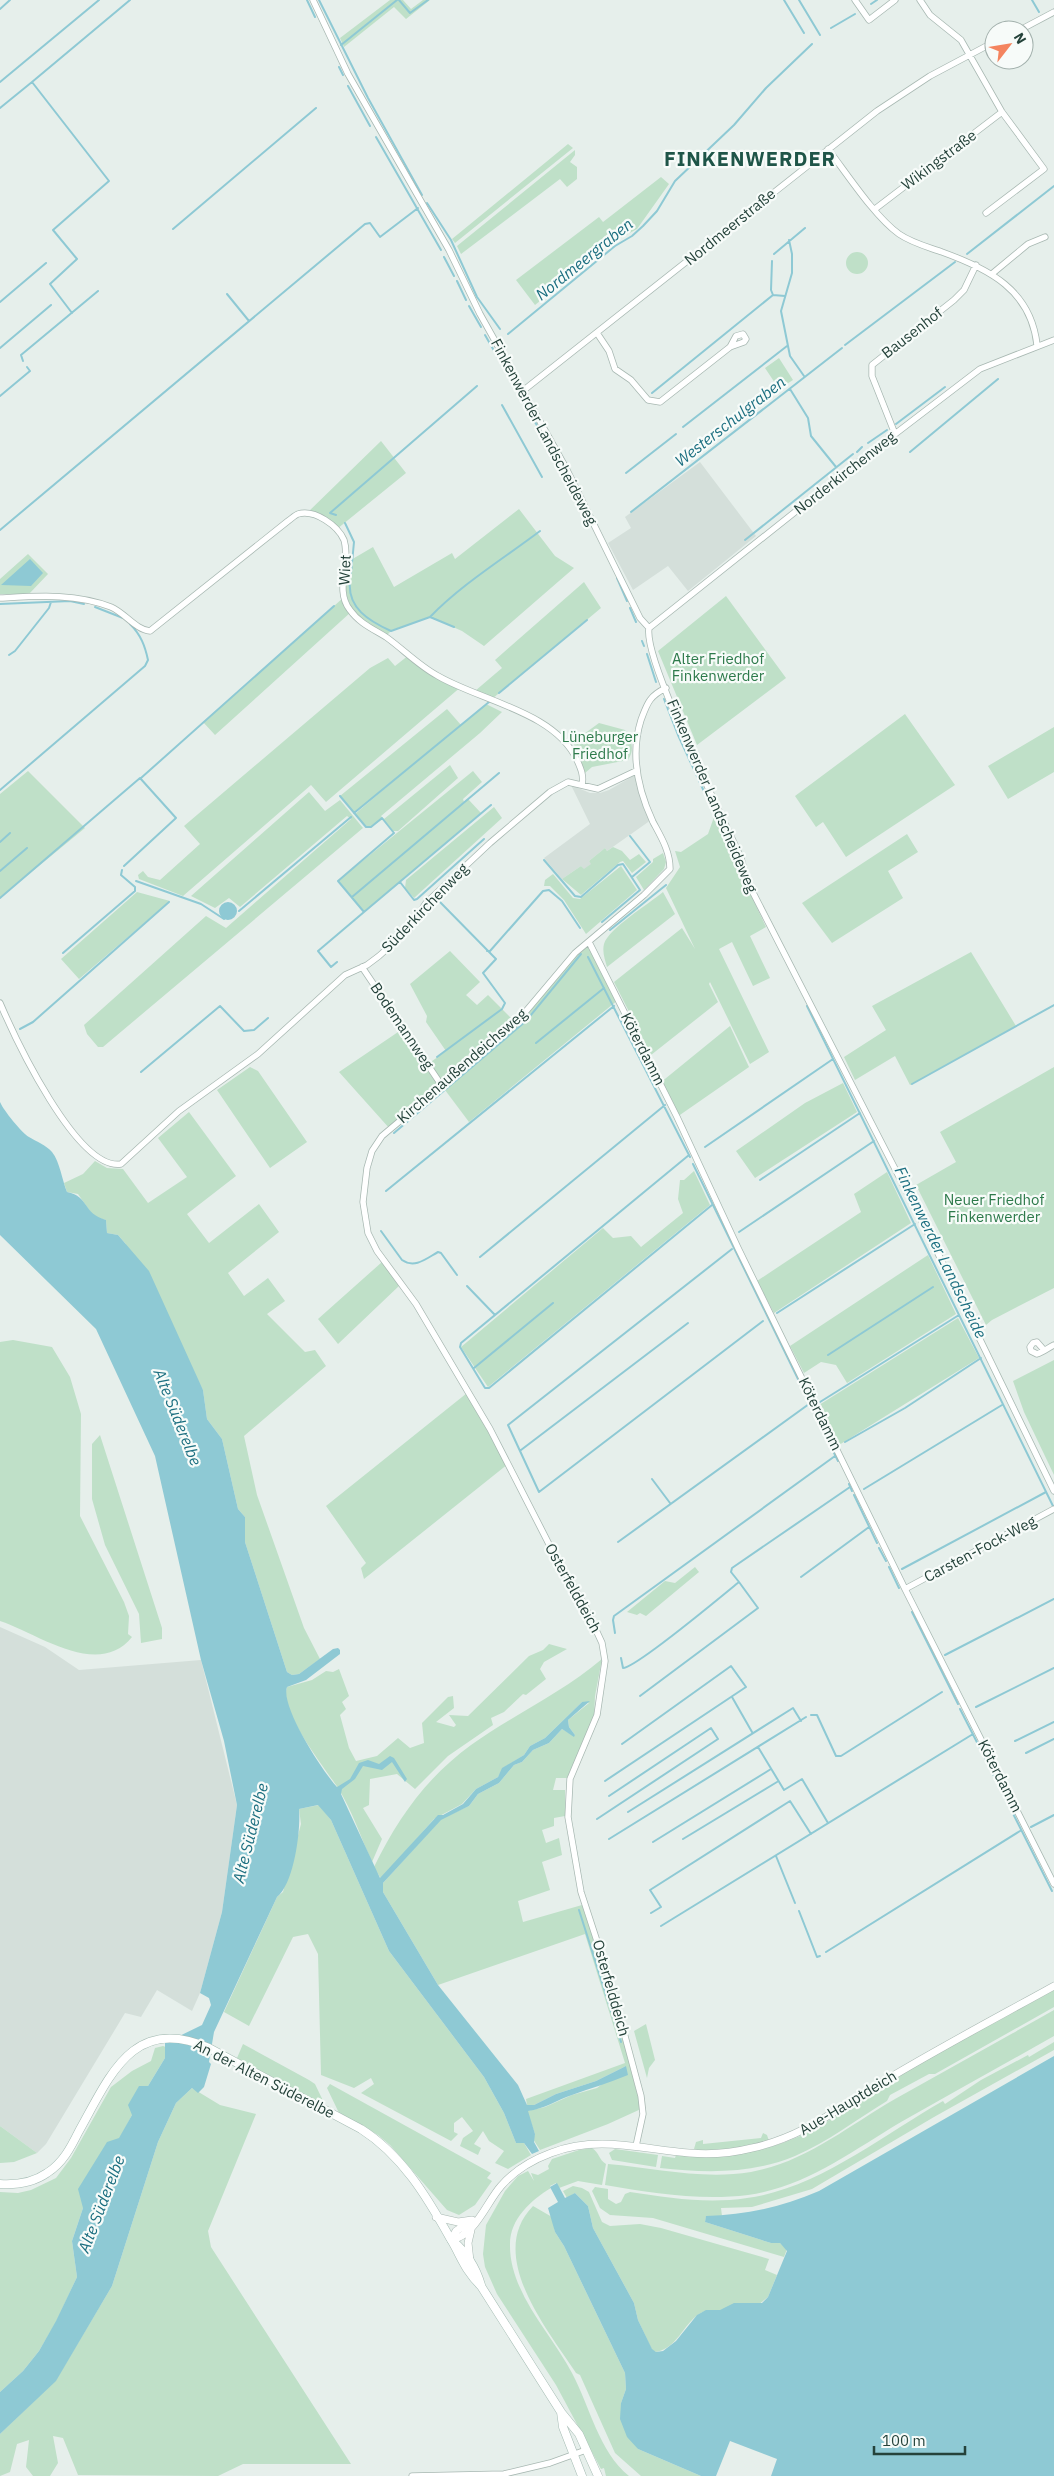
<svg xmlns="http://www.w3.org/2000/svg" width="1054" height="2476" font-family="'IBM Plex Sans',sans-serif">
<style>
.built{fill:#d4dfda}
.green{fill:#bfe0c8}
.water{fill:#8ec9d4}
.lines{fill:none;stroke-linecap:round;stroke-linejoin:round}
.stream{stroke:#8ec9d4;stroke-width:2}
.minor-casing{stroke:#a8b8b2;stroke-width:7}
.tertiary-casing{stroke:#a8b8b2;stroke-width:8}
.secondary-casing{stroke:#a4bbb3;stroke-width:9}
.minor{stroke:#fff;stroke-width:5.5}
.tertiary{stroke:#fff;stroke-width:7}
.secondary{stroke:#fff;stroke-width:8}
.labels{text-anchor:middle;stroke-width:4.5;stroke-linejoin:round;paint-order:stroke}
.street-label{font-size:15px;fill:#24423a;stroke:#f7fbf9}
.park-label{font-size:15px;fill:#2d7a4b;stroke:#f7fbf9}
.water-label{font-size:16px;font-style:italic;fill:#1c6f80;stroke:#f7fbf9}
.district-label{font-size:20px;font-weight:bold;letter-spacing:1px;fill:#1f5548;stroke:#f7fbf9}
</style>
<rect width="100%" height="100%" fill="#e6efeb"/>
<path class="built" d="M700,462L756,536L688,591L668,566L633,590L608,543L631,528L625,517Z
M635,775L651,820L607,851L605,848L589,861L592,864L584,870L581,866L562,879L544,858L590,824L571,785L590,793H600L609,790Z
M0,1627L45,1647L79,1670L201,1660L237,1805L222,1912L200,1993L192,2011L157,1990L141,2017L125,2013L46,2144L37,2153L0,2126Z"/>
<path class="green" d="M390,0H403L411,9L423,0H430L406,19L394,7L344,47L340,38Z
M568,144L573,148L455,243L452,239Z
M575,150V155L570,162L577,167V179L567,187L560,179L461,254L457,246Z
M661,177L669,184L637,229L615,241L535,305L516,280L599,217L603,222Z
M846 263a11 11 0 1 1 22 0a11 11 0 1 1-22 0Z
M779,358L793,380L779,389L765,368Z
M381,441L406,473L337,529L330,523L306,514Z
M519,509L555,556L574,568L484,646L462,631L430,617L392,630L385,637L351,612L215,735L203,722L343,598L344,564L373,547L394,587L452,553L455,559Z
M28,554L48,574L29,594H0V579Z
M584,582L601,608L492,699L475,691L502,668L495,660Z
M726,596L786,678L697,745L658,651Z
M409,655L438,676L462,686L326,802L311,785L183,896L139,879L138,875L143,871L148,877L160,880L200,844L184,826L370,668L388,658L395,666Z
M486,704L502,712L480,733L381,816L384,819L450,765L458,778L398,831H393L383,819L371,827H366L355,814L411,766L354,813L340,796L447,709L461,725Z
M905,714L955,785L846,857L823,822L816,827L795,796Z
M599,723L625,730C632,741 635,749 628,760L592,767L585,773L573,742Z
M1054,727V772L1008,799L988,766Z
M28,771L85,828L0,898V794Z
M473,771L482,782L463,799L464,802L468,799L481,813L364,912L338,881Z
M309,792L325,811L340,800L363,828L103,1047H98L87,1034L84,1025L206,916L226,928L351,819L347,816L240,907L229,898L215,908L191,896Z
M494,807L502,818L414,898L405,888L406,880Z
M714,817L766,927L750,936L770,978L753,986L732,942L719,949L769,1052L750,1064L710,982L709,984L718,1002L651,1055L614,982L682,928L695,949L666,888L680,867L675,851L681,852L708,834Z
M907,834L918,852L888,871L903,898L832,943L802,903Z
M613,847L622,851L630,860L639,854L646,862L632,873L623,861L620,862L581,895L562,879L581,866L584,869L591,864L589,861L605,848L607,851Z
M663,853L666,862L664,869L644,890L636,877L653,862V859Z
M621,866L637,890L586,934L564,900L550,886H544L545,880L553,874L573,898L580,899Z
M137,892L170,901L79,979L61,959Z
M663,892L675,914L607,967C605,960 602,952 604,944C608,929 650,903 663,892Z
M589,942L618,1000L469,1122L442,1086L390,1129L339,1072L404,1028L428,1064L446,1051L426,1022L427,1016L410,984L450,951L480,982L466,995L477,1005L488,995L516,1023Z
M971,952L1016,1026L910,1085L895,1056L855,1080L844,1057L886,1030L872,1006Z
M730,1026L749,1067L677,1117L660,1083Z
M250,1067L258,1071L307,1142L270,1168L217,1090Z
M1054,1067V1288L992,1320L986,1325L916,1185L956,1162L940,1132Z
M843,1083L857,1112L755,1178L736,1151L805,1103Z
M189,1112L236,1176L187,1214L209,1243L259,1204L279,1232L228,1273L244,1296L268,1278L285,1301L267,1314L305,1352L315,1350L326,1366L244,1436L257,1495L304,1628L320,1659L299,1674L292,1675L287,1672L245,1542V1517L238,1509L222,1439L207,1419L203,1390L125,1243L118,1235L107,1233L106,1220L94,1217L78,1194L67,1192L64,1183L83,1174L95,1161L107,1168L123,1169L148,1203L187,1177L158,1138Z
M694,1171L710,1205L488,1387L461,1347L603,1228L613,1238L631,1236L641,1247L683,1213L678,1199L680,1180H684Z
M887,1172L911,1223L774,1313L757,1281L861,1212L854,1194Z
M928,1255L956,1314L847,1383L836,1365L821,1362L804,1373L790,1346Z
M382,1262L400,1285L338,1344L318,1319Z
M958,1318L979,1358L839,1445L824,1414V1409L819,1405Z
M13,1340L52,1347L70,1377L81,1414L80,1516L124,1602L129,1616L128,1634L132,1637C98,1679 39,1634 0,1621V1342Z
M1054,1360V1475L1024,1412L1013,1381Z
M467,1393L508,1464L364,1579L361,1568L366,1563L326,1506Z
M100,1435L162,1628V1639L141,1643L139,1614L105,1545L92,1499V1444Z
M695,1567L699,1572L646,1616L640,1613L637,1615L627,1612L665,1581L675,1583Z
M549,1644L567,1649L544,1662L540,1669L546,1679L526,1695L523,1694L504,1712L491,1718L493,1725L448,1756L415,1789L397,1774L370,1779L369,1805L363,1808L382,1839L372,1862C361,1838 352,1810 338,1788C325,1768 278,1710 287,1687L312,1680L326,1671L333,1672L339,1669L349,1696L342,1702L346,1709L340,1715L349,1748L356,1761L377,1756L398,1738L410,1748L424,1743L422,1723L448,1697L453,1696L454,1708L436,1722L454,1727L456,1725L449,1715L468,1716L529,1656L543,1650Z
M602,1659L595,1696L594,1719L567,1778H556L553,1790H565V1816L554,1818V1826L542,1830L546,1843L559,1838L562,1855L542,1862L550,1890L518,1901L523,1922L582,1905L609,1985L641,2109L608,2124L540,2150L533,2139L535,2134L527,2111L545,2107L572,2095L597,2088L626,2066L596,2081L556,2094L534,2105H527L526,2099L625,2063L585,1934L438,1985L383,1892V1883L441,1819L469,1806L478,1794L499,1783L514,1765L522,1762L533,1750L549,1743L562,1729L574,1736L575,1735L569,1727L568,1720L589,1703L582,1702L545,1738L530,1746L524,1755L503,1768L498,1777L476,1789L462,1804L434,1819L381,1879L374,1867C398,1818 426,1778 471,1745C513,1715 562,1693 602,1659Z
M319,1805L331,1820L389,1951L484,2077L504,2113L516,2143H524L531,2155L508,2169L495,2163L504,2151L489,2141L483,2131L474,2144L481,2148L478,2155L460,2146L463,2138L473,2131L462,2117L454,2123V2132L458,2134L451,2141L361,2093L374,2084L371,2078L354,2088L321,2075L318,1954L308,1934L293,1937L249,2026L224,2012L277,1897L283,1892L301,1824L299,1809Z
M1054,1990V2007L935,2074H929L890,2095L887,2101C857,2119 828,2142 795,2156C752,2174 706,2173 660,2168L662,2156L675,2158L676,2155C727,2160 777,2151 821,2125C845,2111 867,2094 892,2080C945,2049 1000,2020 1054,1990Z
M1054,2010V2036C1003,2065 952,2093 901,2122C852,2151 806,2187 748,2195C700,2201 652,2193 605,2185L608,2164C655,2168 702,2180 751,2172C806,2162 848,2126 895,2099C948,2069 1001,2040 1054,2010Z
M646,2024L655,2060L649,2068L647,2078L634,2031Z
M1054,2042V2050L934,2117L812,2189L752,2207L721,2208L722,2216L706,2217L705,2222L771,2243H780L787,2249L784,2257L653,2218L610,2215L600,2208L592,2191L595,2187L608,2189V2199L616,2204L621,2202L625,2194L630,2192C669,2198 708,2204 747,2198C817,2189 883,2135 943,2101L945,2104L981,2080L1028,2055L1029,2057Z
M243,2044L309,2080L315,2084L326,2107L237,2058Z
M163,2046L166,2047L165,2058L148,2086L139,2087L132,2115L83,2208L72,2241L77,2277L56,2322L39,2351L23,2371L0,2392V2192L18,2193L31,2190L56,2178L71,2158L111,2087L132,2071L151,2061L155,2048Z
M330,2084L491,2173L487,2178L492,2181L475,2205L459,2215L447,2210L390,2145L378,2135L339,2113L327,2088Z
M192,2088L220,2105L256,2114L208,2231L211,2247L351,2464H243L218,2476L78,2475L63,2438L53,2436L58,2463L50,2476H33L26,2467L29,2440L17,2444L10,2472L0,2476V2434L56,2380L112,2286L158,2142L176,2103Z
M0,2126L37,2153L14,2162L0,2163Z
M763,2133L767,2135L769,2141C750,2146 711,2156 694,2149L696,2142L703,2140V2144L761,2138Z
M592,2148C599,2152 599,2160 606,2164L602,2185L578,2181L559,2188L556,2183L550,2186L551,2188C531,2200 510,2219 510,2244C509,2292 551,2333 572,2373C590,2407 599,2452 629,2476H606L604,2468L601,2469L556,2385L497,2294L485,2267L483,2254L486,2225L505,2191L518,2176L528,2171L534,2181L531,2173L538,2175L549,2169L548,2166L552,2159L579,2150Z
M615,2149L658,2155L656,2167L612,2160L609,2153Z
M573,2186L582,2188L589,2192L602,2222L610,2226L640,2224L661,2228L769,2259L765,2270L777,2275L768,2297L758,2305C743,2302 735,2305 721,2310C713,2312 706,2309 699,2314C682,2326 678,2347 656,2352L652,2350L638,2320L634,2303L593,2228L588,2206L575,2193L567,2198L563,2191Z
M533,2206L552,2217L555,2232L564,2246L625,2373L626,2389L621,2403L638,2449L701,2476H641L615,2453L580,2375L576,2373C548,2330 485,2255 533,2206Z"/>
<path class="water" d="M30,559L43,573L31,586L1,585Z
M219 911a9 9 0 1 1 18 0a9 9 0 1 1-18 0Z
M0,1102C4,1111 21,1132 29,1137C37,1142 46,1145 52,1152C60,1162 62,1180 67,1192C90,1197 82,1213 106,1220L107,1233L118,1235L149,1271L203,1390L207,1419L222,1439L238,1509L245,1517V1542L287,1672L292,1675L299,1674L333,1649L338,1648L340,1650V1654L306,1680L287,1687C280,1706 323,1772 337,1787L350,1779L359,1763L368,1760L379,1764L390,1756L394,1758L407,1779L405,1782L392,1762L382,1770L363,1766L355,1779L342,1789L341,1794L380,1878L438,1815H443L463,1804L476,1789L498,1777L502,1768L524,1755L530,1746L545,1738L582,1702L590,1701L568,1720L569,1727L575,1735L574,1737L562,1729L549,1743L533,1750L522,1762L514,1765L499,1783L478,1794L469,1806L441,1820L383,1883V1892L438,1985L518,2085L527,2105H534L556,2094L596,2081L626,2066L628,2075C609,2083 591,2088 572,2095C557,2100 544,2109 528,2111L535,2134L534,2142L539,2151L532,2154L524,2143H516L504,2113L484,2077L389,1951L331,1820L318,1805L299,1809C301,1830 294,1884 277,1897L214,2032L209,2062L211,2064L204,2087L198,2093L192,2088L176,2103L158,2142L112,2286L56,2381L0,2434V2392L23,2371L39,2351L56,2321L77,2277L72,2241L83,2208L78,2189L107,2142L119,2138L132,2115L128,2105L139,2086H148L165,2058V2043L202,2025L211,2005L209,1998L200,1993L222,1912L237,1805L224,1741L201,1660L155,1456L96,1329L0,1235Z
M1054,2056V2476H771L777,2459L730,2441L716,2476H701L638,2449L627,2437L620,2419L621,2403L626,2389L625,2373L564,2246L555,2232L548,2208L558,2202L550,2187L557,2183L565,2198L575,2193L588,2206L593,2228L634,2303L638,2320L652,2349L656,2352L663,2351L676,2341L697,2315L706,2310H720L734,2303H762L768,2297L787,2251L780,2243H771L705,2222L706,2216C746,2215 782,2207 819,2191Z"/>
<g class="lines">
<path class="stream" d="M307,0L315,17
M319,0L368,98L422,195
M399,0L410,13L428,0
M784,0L804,33
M799,0L820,35
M1032,0L1039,12
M871,4L877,0
M0,9L10,0
M831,28L855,14
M341,45L397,0
M339,67L343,75
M0,82L99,0
M348,86L370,126
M0,108L32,82
M376,137L441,250
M427,203L451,240L477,297L500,329
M173,229L316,108
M789,240L792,254V273L781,311L790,356L804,376
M774,254L805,228
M967,254L1054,186
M444,257L454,276
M772,261L771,290L773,295L785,296
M457,281L466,300
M227,294L249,321
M0,302L46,263
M469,306L481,327
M72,313L50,284L77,259L53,230L109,181L32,82L130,0
M508,334L615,246L632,236L643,226L657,211L675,181L734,125L766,88L812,44
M485,335L558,462
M845,345L955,262
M0,348L51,305
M23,361L21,355L98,291
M790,389L808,418L811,436L836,467
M652,393L773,295
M0,396L30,371L27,367
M502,405L542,477
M896,424L945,387
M683,427L787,346
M868,443L887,430
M857,452L862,447
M910,452L998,379
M626,473L676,434
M631,512L842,348
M336,515L330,513L477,386
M345,523L354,542L351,573
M0,530L365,224L370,223L380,237L418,208
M745,540L853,454
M617,578L627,601
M350,581C347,608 369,621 391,631L430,617L454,627
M0,604L70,601L84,604
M95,607L123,618
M630,608L636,622
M430,617C462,584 503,559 540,531
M642,641L644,646
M647,654L656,682
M9,655L15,651L49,608L51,602
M499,693L587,620
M664,699L678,735L737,863
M141,778L334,606
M0,790L145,666L148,660C145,646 141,635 130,624
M354,813L489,702
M630,836L650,862L632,877
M0,842L10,833
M544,860L575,896L581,897L618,865L623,864L640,890L602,922
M0,871L27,848
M136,881L201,904L224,919
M400,882L414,900L417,899L484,839
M352,897L499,773
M0,898L140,778L176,818L124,866
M437,899L496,959L483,973L505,1003L502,1009L437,1057
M239,911L351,817
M364,912L491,805
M610,930L666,885
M487,951H490L543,891L549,890L562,901L580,928
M63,953L135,891V887L121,875L122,870
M588,957L690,1157
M337,962L331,967L318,951L364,912L338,881L394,833L382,818L371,827H366L340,796
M807,1006L1054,1508
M20,1029L33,1022L169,902
M536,1043L604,988
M141,1072L220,1006L244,1031L254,1030L268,1018
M912,1084L1054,1005
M394,1133L526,1021L581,954
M705,1147L833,1059
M689,1155L461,1343L460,1347L485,1388H489L712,1205
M693,1164L838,1461
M760,1180L860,1113
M386,1191L614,1006
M381,1231L402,1260C415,1269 427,1258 438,1252L441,1253L457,1275
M739,1232L874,1141
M732,1249L508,1425L539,1492L763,1321
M480,1257L665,1105
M467,1286L495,1315
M777,1313L915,1224
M828,1355L933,1287
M474,1368L553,1303
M820,1402L959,1315
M845,1442L905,1408L981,1358
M521,1450L688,1323
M652,1479L670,1503
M849,1484L852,1491
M864,1489L1002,1405
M854,1495L877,1543
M618,1542L809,1404
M879,1548L886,1561
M889,1567L899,1588
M902,1569L1046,1492
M801,1577L869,1527
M912,1612L958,1704
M615,1633L613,1620L614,1616L835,1456
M945,1655L1054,1599
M621,1658L623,1668C636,1668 723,1595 739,1582L731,1572L732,1568L850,1487
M640,1696L758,1608L739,1582
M732,1697L752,1732
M976,1707L1054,1668
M960,1709L986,1760
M811,1715H817L836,1756H841L942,1692
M1015,1741L1054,1722
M758,1747L784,1790L802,1779L828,1823
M1026,1753L1054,1739
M991,1770L1052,1891
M605,1781L746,1687L731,1666L622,1744
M628,1812L793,1708L801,1721
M597,1819L718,1739L711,1728L609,1796
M1031,1827L1054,1815
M609,1839L806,1717
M683,1839L777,1782
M653,1842L771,1769
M776,1856L795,1903
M579,1910L621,2042
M799,1911L817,1957L820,1956
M651,1913L661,1907L650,1890L790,1801L811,1834
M661,1926L973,1734
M826,1952L1020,1831"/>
<g class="minor-casing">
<path id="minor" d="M313,0L348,74L449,250L480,314L566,468L640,618L649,628
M855,0L869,20L895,0
M920,0L930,15L961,40L1002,112L1044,169L986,213
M1020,30L1054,12
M828,149C847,174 875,217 899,234C912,243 928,247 942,252C989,269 1031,290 1037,345
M875,209L1002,112
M993,273L1028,244L1045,237
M597,333L609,351L615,369L631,380L648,400L660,402L730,347L744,342L746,339L743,334L736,336L730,347
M524,390L877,111L930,76L994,42
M895,434L872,376V365L954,300L964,290L976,265
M0,598C38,596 75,593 111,607C125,613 136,630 150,631L288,521C291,519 295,515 298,514C315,509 338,526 344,540C351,562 334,590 350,610C359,623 373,629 386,637C403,649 419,666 438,676C481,701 555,712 577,760C581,769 584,776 582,785
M649,628C643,660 724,819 741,858L747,881L928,1233L1054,1491
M649,628L844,473L980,369L1054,340
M589,942L677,1117L738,1248L905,1589L1054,1884
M362,967L442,1086
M0,1003C15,1038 77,1171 121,1164L179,1111L258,1054L345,975L367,965L379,956L410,928L426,903L490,843L550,792L568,782L598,789L636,771
M1044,1350L1037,1342L1033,1343L1030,1347L1031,1351L1037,1354C1043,1352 1048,1348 1054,1345
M905,1589L1054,1509
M636,2146L643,2114L641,2096L611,1984L581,1892L568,1817L570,1779L597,1715L605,1661L602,1643L585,1606L553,1552L490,1429L416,1304L377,1251L368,1233L363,1202L367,1168L372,1151L382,1136L516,1023L575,953L644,895L670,869C670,851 661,837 653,822C638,790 630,755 641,720C647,704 649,696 666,688
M412,2476L504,2474L550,2463L586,2450"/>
</g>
<g class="tertiary-casing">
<path id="tertiary" d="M436,2217L458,2222L472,2220
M451,2240C475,2236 486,2203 501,2186C514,2171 532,2160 551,2153C597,2135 641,2149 689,2153C710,2155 732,2153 752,2148C804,2137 841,2106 886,2080C941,2047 998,2017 1054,1986
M451,2240L456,2231L468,2223
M470,2261L468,2243L471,2230"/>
</g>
<g class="secondary-casing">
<path id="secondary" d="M0,2184C16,2185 34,2182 47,2173C63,2163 71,2147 79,2131C110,2076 133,2014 209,2048L361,2129C402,2155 427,2197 450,2238C461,2256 465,2271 481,2286L561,2412L579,2434L598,2476
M453,2241C467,2253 476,2268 481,2285
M561,2412L563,2427L582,2476"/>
</g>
<use href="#minor" class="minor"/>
<use href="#tertiary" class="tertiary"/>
<use href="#secondary" class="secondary"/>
</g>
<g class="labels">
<g class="street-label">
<text transform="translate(939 160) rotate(-37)" y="5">Wikingstraße</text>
<text transform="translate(730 227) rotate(-39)" y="5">Nordmeerstraße</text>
<text transform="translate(912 333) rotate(-38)" y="5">Bausenhof</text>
<text transform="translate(544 432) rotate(62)" y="5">Finkenwerder Landscheideweg</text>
<text transform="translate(845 473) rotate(-38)" y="5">Norderkirchenweg</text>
<text transform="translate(345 570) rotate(-87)" y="5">Wiet</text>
<text transform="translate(712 796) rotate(67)" y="5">Finkenwerder Landscheideweg</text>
<text transform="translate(425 908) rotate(-46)" y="5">Süderkirchenweg</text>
<text transform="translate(402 1026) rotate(56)" y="5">Bodemannweg</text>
<text transform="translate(643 1049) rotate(63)" y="5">Köterdamm</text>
<text transform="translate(462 1066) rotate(-41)" y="5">Kirchenaußendeichsweg</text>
<text transform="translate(820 1414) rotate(64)" y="5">Köterdamm</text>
<text transform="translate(980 1549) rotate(-28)" y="5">Carsten-Fock-Weg</text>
<text transform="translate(573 1588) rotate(61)" y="5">Osterfelddeich</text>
<text transform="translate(1000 1776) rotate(63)" y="5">Köterdamm</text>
<text transform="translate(611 1988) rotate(74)" y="5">Osterfelddeich</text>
<text transform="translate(264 2079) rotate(27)" y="5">An der Alten Süderelbe</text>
<text transform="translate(848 2103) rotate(-31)" y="5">Aue-Hauptdeich</text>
</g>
<g class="park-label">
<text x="718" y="664">Alter Friedhof<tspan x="718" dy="17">Finkenwerder</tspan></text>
<text x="600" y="742">Lüneburger<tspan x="600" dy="17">Friedhof</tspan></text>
<text x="994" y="1205">Neuer Friedhof<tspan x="994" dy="17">Finkenwerder</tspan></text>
</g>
<g class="water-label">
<text transform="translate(584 259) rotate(-39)" y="6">Nordmeergraben</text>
<text transform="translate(730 421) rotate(-38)" y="6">Westerschulgraben</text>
<text transform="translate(941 1252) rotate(64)" y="6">Finkenwerder Landscheide</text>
<text transform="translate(178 1417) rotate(68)" y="6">Alte Süderelbe</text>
<text transform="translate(250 1833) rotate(-76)" y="6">Alte Süderelbe</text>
<text transform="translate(101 2204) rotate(-69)" y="6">Alte Süderelbe</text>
</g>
<g class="district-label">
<text x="750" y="166">FINKENWERDER</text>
</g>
</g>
<g transform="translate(1009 45) rotate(59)"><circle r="24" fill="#f7fbf9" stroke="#a3b1ad"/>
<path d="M0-4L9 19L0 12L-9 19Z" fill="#f4845f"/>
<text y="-8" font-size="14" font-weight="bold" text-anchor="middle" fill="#24423a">N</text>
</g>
<path d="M874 2446v8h91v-8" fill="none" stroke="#24423a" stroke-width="2.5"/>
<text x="882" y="2446" font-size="15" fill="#24423a" stroke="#f7fbf9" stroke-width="4" paint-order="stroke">100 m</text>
</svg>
